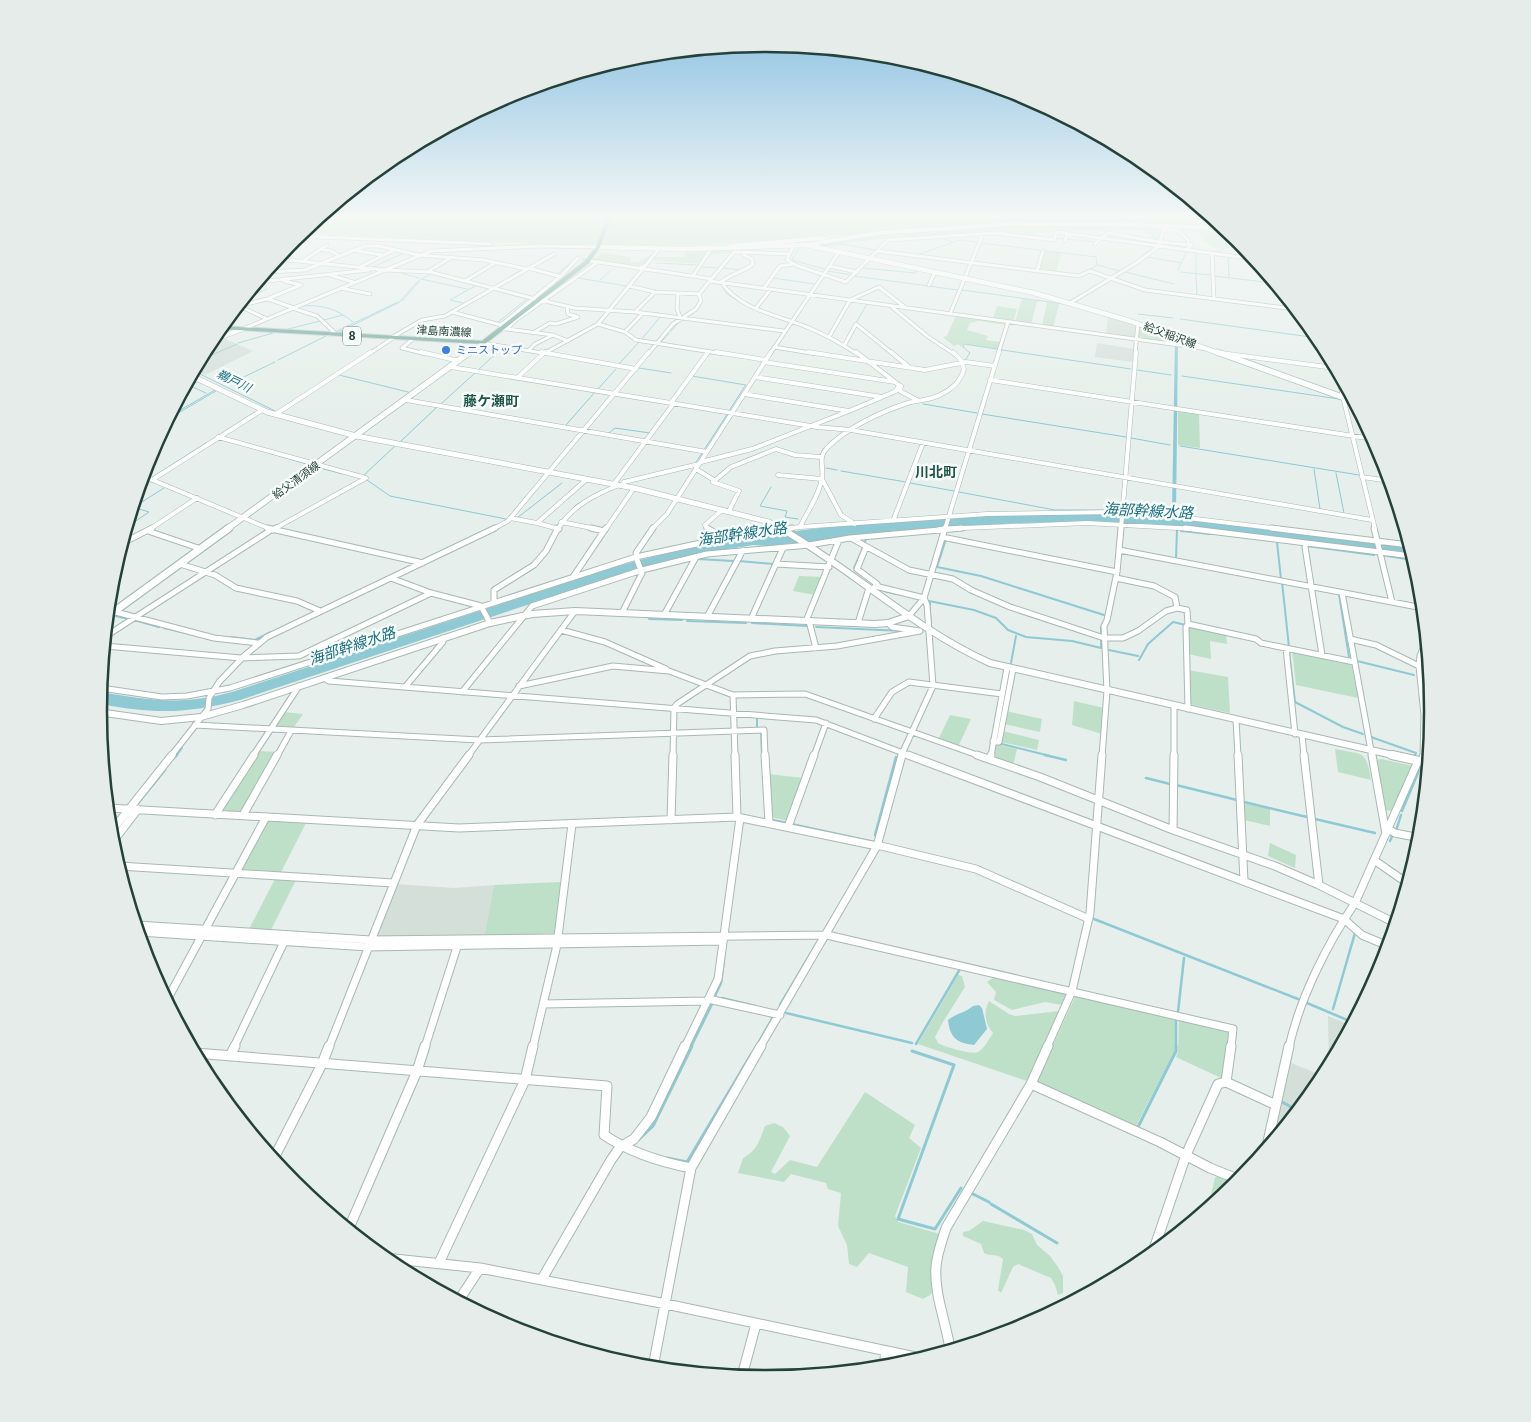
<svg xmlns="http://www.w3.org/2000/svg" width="1531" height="1422" font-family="Arial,'Noto Sans JP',sans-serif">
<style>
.built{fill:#d4dfda}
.green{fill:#bfe0c8}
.water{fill:#8ec9d4}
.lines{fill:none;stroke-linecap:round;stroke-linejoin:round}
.stream-far3{stroke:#8ec9d4;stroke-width:1}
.stream-far2{stroke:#8ec9d4;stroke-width:2}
.stream-far1{stroke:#8ec9d4;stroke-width:2.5}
.stream{stroke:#8ec9d4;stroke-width:3}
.minor-tunnel{stroke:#bfccc8;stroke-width:3;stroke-dasharray:3 2;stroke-linecap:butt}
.minor-far4-casing{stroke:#a8b8b2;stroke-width:4.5}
.minor-far3-casing{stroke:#a8b8b2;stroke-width:5}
.minor-far2-casing{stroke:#a8b8b2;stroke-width:7}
.minor-far1-casing{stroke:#a8b8b2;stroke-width:9}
.minor-casing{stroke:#a8b8b2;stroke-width:11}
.tertiary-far3-casing{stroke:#a8b8b2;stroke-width:5}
.tertiary-far2-casing{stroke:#a8b8b2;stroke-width:6}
.tertiary-far1-casing{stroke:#a8b8b2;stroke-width:8}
.tertiary-casing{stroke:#a8b8b2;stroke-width:10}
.secondary-far2-casing{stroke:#a4bbb3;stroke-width:5.5}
.secondary-far1-casing{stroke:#a4bbb3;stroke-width:7}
.secondary-casing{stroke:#a4bbb3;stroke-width:9}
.primary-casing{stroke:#c2cac8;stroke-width:2}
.minor-far4{stroke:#fff;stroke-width:3}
.minor-far3{stroke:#fff;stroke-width:4}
.minor-far2{stroke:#fff;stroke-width:5}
.minor-far1{stroke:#fff;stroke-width:7}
.minor{stroke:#fff;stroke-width:9}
.tertiary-far3{stroke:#fff;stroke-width:4}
.tertiary-far2{stroke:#fff;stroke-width:5}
.tertiary-far1{stroke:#fff;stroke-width:6}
.tertiary{stroke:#fff;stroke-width:8}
.secondary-far2{stroke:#fff;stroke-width:4.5}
.secondary-far1{stroke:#fff;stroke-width:5.5}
.secondary{stroke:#fff;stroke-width:7}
.primary{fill:#6aa596;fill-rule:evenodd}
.shop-dot{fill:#3f7fe0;stroke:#f7fbf9;stroke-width:2}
.labels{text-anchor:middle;stroke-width:5;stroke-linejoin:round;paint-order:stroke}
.far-street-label{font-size:11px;fill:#24423a;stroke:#f7fbf9}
.far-shop-label{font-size:11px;fill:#366cbe;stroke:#f7fbf9;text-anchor:start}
.shield{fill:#f7fbf9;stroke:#637a73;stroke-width:1}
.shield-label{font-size:12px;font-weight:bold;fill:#24423a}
.far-water-label{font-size:12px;font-style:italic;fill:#1c6f80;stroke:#f7fbf9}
.far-quarter-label{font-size:14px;font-weight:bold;fill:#1f5548;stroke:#f7fbf9}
.water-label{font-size:15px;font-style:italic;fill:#1c6f80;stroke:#f7fbf9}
.rim{fill:none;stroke:#24423a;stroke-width:2.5}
</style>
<rect width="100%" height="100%" fill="#e6efeb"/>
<path class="built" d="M1108,316L1136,325L1135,339L1106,335Z
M223,338L253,351L205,375L195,370L209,344Z
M1097,343L1134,349L1133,362L1095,357Z
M395,884L454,888L494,885L484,937L375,938Z
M1328,1016L1350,1025L1329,1066Z
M1289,1062L1323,1076L1272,1140Z"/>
<path class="green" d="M322,216H1209L1223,227L1105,223L940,228L704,245L597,247V244L560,245L302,233Z
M1010,225H1146V228H1224L1232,235L1178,230L1169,231V234L1163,233L1158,242L1149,239L1153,235L1144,233V230L1048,231L1046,233H1035L1037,237L1025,235L1024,231L902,237L814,246L878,234Z
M1200,232L1235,237L1244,247L1233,246L1224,249L1210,246L1208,243L1202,240L1205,239L1199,234Z
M763,248C744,250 727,254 708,255L701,264L653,260L655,257H684L686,251Z
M1044,251L1061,253L1056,273L1039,271Z
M603,253L631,257L630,262H639L652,254L644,265L633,267L592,260Z
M1022,299L1037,301L1031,325L1015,322Z
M1047,302L1059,304L1053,328L1042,326Z
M997,306L1017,309L1013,322L993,319Z
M956,315L1004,322L1006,325L979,321L970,323L967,330L988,336L986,340L1000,342L998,349L964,344L962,347L958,344L954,346L943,337L947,336Z
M1139,326L1174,338V345L1138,339Z
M1178,410L1199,413L1200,448L1178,445Z
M799,576L823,577L815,595L793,591Z
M1188,626L1226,634L1227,644L1210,641L1211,659L1188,654Z
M1292,650L1351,662L1358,698L1296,685Z
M1188,670L1228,677L1230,713L1189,704Z
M1074,701L1104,708L1102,734L1072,725Z
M1006,711L1042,719L1040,732L1004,724Z
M284,712L303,714L294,727L274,726Z
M950,715L971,719L958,747L938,740Z
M1003,731L1039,740L1037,750L1001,742Z
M996,744L1017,749L1013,766L993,759Z
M1335,749C1363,755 1366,749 1371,780L1338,772Z
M259,751L277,752L243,812H219Z
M1381,759L1414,766L1394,811L1382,810L1374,761Z
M768,774L804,778L788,821L771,817Z
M1243,803L1270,809V826L1244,820Z
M267,821H307L280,874L242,871L240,869Z
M1270,843L1296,855L1295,868L1268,856Z
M276,877L297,878L270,932L248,931Z
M560,882L563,884L557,933L554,935L484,937L494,885Z
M958,975L962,976L965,987L943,1022L935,1037L938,1043C945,1047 971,1055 978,1052C984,1049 989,1039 993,1033C985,1024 983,1012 989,1001L1009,1014L1015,1016L1059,1011L1027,1081L918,1044Z
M994,977L1067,993L1068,995L1062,1005L1045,1002L1012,1010L994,1000L996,992L987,982Z
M1077,996L1175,1019V1050L1135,1128L1036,1082L1075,997Z
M1179,1020L1229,1032L1223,1079L1176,1057L1178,1052Z
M865,1092L915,1125L909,1138L921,1148L895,1216L898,1222L940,1234L934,1290L930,1295L923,1299L906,1292L908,1267L869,1253L857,1267L849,1264L847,1245L838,1226L841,1193L828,1189L826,1183L791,1174L784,1182L738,1173L743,1158C758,1150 759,1141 765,1126L774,1123L783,1127L790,1136L771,1172L775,1174L790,1160L817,1167Z
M1218,1175L1237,1183L1208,1207L1215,1178Z
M983,1221L1024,1230L1032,1234L1037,1245L1050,1256L1058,1267L1063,1276V1293L1058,1295L1055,1285L1051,1278L1018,1264L1013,1267L1001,1293L998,1290L1003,1259C997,1253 991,1257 984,1253L981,1244L963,1236V1232L969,1231Z"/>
<path class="water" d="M1175,339H1178L1176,514L1172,513V511Z
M1088,513L1185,519L1410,548L1412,553L1214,529L1097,522L1018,523L911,530L768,546L753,545L705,553L639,568L240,700C184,714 156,714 99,704L100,692C152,700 180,706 232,692L608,569C761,524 929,516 1088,513Z
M979,1005L982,1008L987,1029L974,1045C957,1043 950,1038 948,1020C957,1013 965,1013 973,1006Z"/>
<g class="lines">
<path class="stream-far3" d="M942,238L952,242
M1056,238L1064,239
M1067,239L1096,242
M981,243L1096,257L1097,265L1120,271
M819,246L843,244L875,250
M1196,253V273
M1213,253L1228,247H1244
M795,255L799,248
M917,255L960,240L978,242
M1142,255L1155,246
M794,256L792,260L824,269
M1147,257L1182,263
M1228,257L1229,277
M656,263L698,265
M373,267L404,253
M701,267L719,268
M723,268L740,270
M863,268L915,273L917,270
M1178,270L1187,251
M828,271L852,275
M1087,271L1096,266
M403,272L401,273L419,278
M548,272L557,274L569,264
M1125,272L1174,284
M1180,272L1211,275
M1196,274L1197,296
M854,276L958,290
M1214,276L1273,283
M508,278L523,269
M578,278L626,286
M773,278L814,284
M421,279L467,289
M421,279L431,274L429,273
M600,280L610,271
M720,283L727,294L741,303
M962,290L1064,304
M243,300L267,289
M400,301L419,280
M402,301L420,281
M463,303L450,300L477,285
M301,306C322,304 337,309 353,322
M238,307L242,309
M635,310L650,295
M233,313L242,309
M651,313H659
M1138,314L1173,318
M1180,319L1318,338
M324,320L343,315
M497,323L528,298
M856,323L867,304
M288,329L320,321
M671,331L680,321
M335,332L398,302
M339,332L400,302
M641,340L661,316
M238,343L273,333
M664,343L661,342L669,333
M836,343L845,348
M505,345L523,348
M1002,350L1131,369
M200,360L237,344
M278,360L326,336
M965,360L970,353L963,347L964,344L997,349
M585,362L603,365
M618,365L639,342
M876,365L898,382
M916,367L926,368
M639,368L671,373
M478,370L503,347
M1137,370L1171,375
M194,371L275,411
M339,375L412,393
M692,376L746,385
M1182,376L1339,399
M188,385L206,393
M227,385L275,362
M597,390L616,369
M442,403L475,373
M923,404L977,413
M729,411L745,386
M982,414L1126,437
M170,416L215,390
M168,419L216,391
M566,425L595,392
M608,434L615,428L650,433
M1131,438L1170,445
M400,442L437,407
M1180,446L1359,475
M704,450L728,413
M269,453L310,465
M696,462L703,452
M320,468L343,474
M826,468L837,470
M1314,469L1320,509
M841,471L906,482
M1336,473L1344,513
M363,476L396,445
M151,478L206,443
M367,480L390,496L506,519
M910,483L954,491
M140,485L148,480
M771,487L760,506L787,511L785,517L798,519
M959,492L1055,510H1119L1121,503
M134,507L164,488
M509,517L528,494
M517,518L562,483
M557,526L576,505L606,489
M127,527L149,512L133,507
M497,529L509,522"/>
<path class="stream-far2" d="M496,530L499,528
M1181,531L1210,534
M946,539L937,567L981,576L1104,615
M1277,542L1281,579
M864,544L866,539H868
M1307,546L1374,555
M1387,556L1413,560
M698,559L733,561
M1176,559L1177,530
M739,561L774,564
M854,568L863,548
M1282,582L1289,647
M884,591L896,594
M1339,594L1349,657
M929,601L974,610L996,618L1008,630L1026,637L1072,641L1101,648V640
M930,603V609
M930,614L931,625
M116,616L128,619
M649,619L682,620
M134,620L159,627
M687,621L746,623
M752,623L807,626
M816,627L903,631
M1101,627V635
M164,628L190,634
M231,637L255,640L271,632
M1109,650L1138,656
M1289,651L1295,702L1343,727L1363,734
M1139,660L1148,644L1173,622L1186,625
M1357,661L1414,675
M1011,663L1016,636
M1004,701L1009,674
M757,718V728
M761,732L762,755
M1371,737L1416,753L1415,755
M998,743L1050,756
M176,756L182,748"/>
<path class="stream-far1" d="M1045,755L1066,760
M174,758L177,755
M1146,778L1170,784
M1176,785L1237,800
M1244,802L1307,817
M135,807L165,770
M1402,811L1420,768
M1315,819L1375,833
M772,820L787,823
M791,824L874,842
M1396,831L1401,815
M875,835L896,757
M111,839L117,831
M1390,841L1393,834
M1094,919L1298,999
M340,942L365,943
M715,996L721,983L724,959
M722,998L755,1006
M1307,1003L1352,1022
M780,1005L817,943
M1333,1009L1355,933
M1178,1012L1184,958
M786,1013L912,1043
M1176,1019V1047
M916,1044L960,969
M757,1045L773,1017
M691,1047L713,1002"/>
<path class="stream" d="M912,1051L954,1065L898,1219L935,1229L961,1188
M1282,1102L1297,1110
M1138,1127L1176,1051V1046
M634,1144L653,1126L692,1046
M667,1158L687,1162L752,1053
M973,1194L989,1202
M991,1204L1057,1243"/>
<path class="minor-tunnel" d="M582,259L591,261"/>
<g class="minor-far4-casing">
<path id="minor-far4" d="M1177,230L1188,240L1189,244
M297,236L490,244
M1102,238L1108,233L1159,242L1192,245L1186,250
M1065,241L1067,233
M794,244L787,260L798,266L846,282L888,240L996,233L1054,240L1057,232L1254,259
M1095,244L1101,238
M536,246L598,247
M320,249L331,251L338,255
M352,250L382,255
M877,251L1079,276L1090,271L1145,290L1294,309
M1212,254L1214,299
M278,259L385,270L430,272L535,299
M303,261L327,245
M591,261L712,279
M829,266L857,272
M360,267L394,250
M528,268L558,276
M640,268L645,266L659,249
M1037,271L1043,251
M267,272L305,270L365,246H379L418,255L484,260L526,269
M427,272L452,257
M330,275L353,282
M693,276L709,252
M465,281L495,263
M710,281L1208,349
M258,282L369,270
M721,282C741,311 779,315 809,328C826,335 842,344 857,354
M721,282C729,275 749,269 753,264L752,259L744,255
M929,285L935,272
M629,286L655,292L699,294
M340,288L370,294
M764,288L780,266L793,264
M678,294L677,309L680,317
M268,299L294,308
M541,300L574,308L635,312L784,331
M1070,303L1138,262L1159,246L1163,230H1177L1161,227
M239,306L267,299L301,285L284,281
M239,306L267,319
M892,307L927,336L954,354
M292,308L317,316L334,332L329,334
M756,308L771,289
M452,312L501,325
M635,312L655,292
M950,314L983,234
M598,324L625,332L636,340L724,354
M243,329L431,251L540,246
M501,329H507L516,320L598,262
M501,329V325L562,275L578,258
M507,329L553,335L568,341
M625,332L643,313
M533,333L550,323L556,324L578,317L568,314L567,307
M829,337L850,300L879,287L906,308
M391,338L422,320L445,316L554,254
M413,339L402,348L426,354
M483,343L548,354
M844,346L856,324L893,354
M774,347L817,354
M529,350L535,344L553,335
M1221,353L1225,354
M369,354L393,338
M543,354L598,324L642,270
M648,354L673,324L696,309L701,301L699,294L734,252L789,254
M707,354L709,351
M770,354L839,252
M998,354L1008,322
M1135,354L1138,323"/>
</g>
<g class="minor-far3-casing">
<path id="minor-far3" d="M421,352L459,361
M541,352L636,369
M716,352L766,360
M808,352L925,370L966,362L995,366
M891,352L909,367
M1221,353L1335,368
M764,362L895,382
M451,367L817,427L851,430L1372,520
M1337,372L1375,529
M755,377L882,397L896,391L899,385L856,352
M517,378L545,352
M990,380L1373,439
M187,385L198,379
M901,386L900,391L917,400
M406,400L707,452
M671,403L708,352
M849,411L880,398
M276,414L371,352
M218,437L366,478
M701,462L752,449L849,411L744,394
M696,469L714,480
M778,475L822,479L841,515L855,524
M143,476L270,529
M1362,477L1390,481
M152,480L262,410
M614,484L674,403
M621,486L624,482L699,464
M729,511L739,491L713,482L731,467L776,449L795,455L821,457
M510,518L537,523L587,479
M893,521L923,443
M561,522L597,529
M537,523L559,529
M800,527L987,514L1114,512L1179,517L1281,529
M150,529L197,498
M274,529L366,478
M493,529L508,521L649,352
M558,529C572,506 594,495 619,485
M606,529L634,488
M652,529L667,514L771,352
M708,529L705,525L722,510
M783,529L800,527C807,512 819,496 822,478C824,468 818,458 826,449C846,428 880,412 908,403C919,400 932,400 942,394C952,389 961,380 964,369L961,360L953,352
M939,529L1087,523L1195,529
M945,529L999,352
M1121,529L1136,352"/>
</g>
<g class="minor-far2-casing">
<path id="minor-far2" d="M267,528L423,563
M556,528L559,529
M591,528L604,531
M1185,528L1412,556
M1271,528L1409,545
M1374,528L1392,602
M273,530L276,528
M148,531L201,549
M942,537L1117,572
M724,538L792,528
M851,538L909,570L953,579L971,590L1010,607L1104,638H1123L1138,631L1166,611L1177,608L1175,597L1154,586L1116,578
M123,543L152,528
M866,547L857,569L877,584L875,586L924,598L927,605L933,686L901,756
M1305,547L1322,655
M1119,550L1423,608
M180,564L215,575L236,588L297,601L320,611
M776,564L829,567
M573,577L606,528
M391,578L431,593L481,606L490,623
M1342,593L1372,756
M494,602V590L534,565L546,551L558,528
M1177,608L1187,610L1188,624
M108,610L214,638L258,643
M622,613L642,573L637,560L636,553L653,528
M664,615L696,557
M909,616L924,598L945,528
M707,617L743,550
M751,619L783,548
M806,621L839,540
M809,621L816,648
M858,623L869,588
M561,630L605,642L666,669
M106,636L271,530
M1350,639L1376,645L1419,666
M105,646L241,658L299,656L431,593
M1286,648L1295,734
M324,678L329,681L816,720L911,756
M519,686L613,666L669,671L733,695L805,694L980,756
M405,687L443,642V638
M101,688L162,697L187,696L230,688L636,557L724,538L707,528
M462,692L532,606L642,570L707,554L809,545L850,538L962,528
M733,695L735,756
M1188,709L1186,627L1188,624L1256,639L1261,643L1354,662
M1424,715L1432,717
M874,719L892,692L909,682L1002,694
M1236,720L1238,756
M195,725L479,740L764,730L765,756
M1302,735L1304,756
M993,741L999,742L1013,669
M171,756L208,709L209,698L219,682L244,656L267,637L495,528
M253,756L299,686
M277,756L291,731
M468,756L575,611
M673,756L674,708L677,704L750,656L775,651L837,646L920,631L892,627L888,623
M814,756L826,723
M991,756L1007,668
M1102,756L1107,691L1104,626L1107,620L1117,572L1121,528
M1174,756V706
M1423,756L1424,715L1419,666L1420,656L1426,641"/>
</g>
<g class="minor-far1-casing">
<path id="minor-far1" d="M735,755L737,817
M765,755L769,823
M908,755L1344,919L1362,935L1388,946
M977,755L1040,777L1173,830L1275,866L1319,885L1395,923
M1238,755L1244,881
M1304,755L1319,885
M1372,755L1386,834
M990,759L991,755
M1422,762L1424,755
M108,808L459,828L737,817L877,846
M215,815L254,755
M243,815L277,755
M671,820L673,755
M788,827L814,755
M1388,829L1395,833L1420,838
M1173,830L1174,755
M110,833L172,755
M112,843L138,809
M877,845L976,869L1089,919
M1374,860L1407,883
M119,866L393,883
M137,925L371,940L827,935L1233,1029L1231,1047
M139,932L368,947L723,941
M708,999L780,1015
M167,1000L266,817
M543,1004L707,1001
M234,1047L284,942
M329,1047L417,825L469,755
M425,1047L457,947
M533,1047L557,945L572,824
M685,1047L718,979L740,818
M760,1047L877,846L902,755
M1047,1047L1072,991L1090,913L1102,755
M1289,1047C1300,998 1327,944 1355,903L1418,761"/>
</g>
<g class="minor-casing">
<path id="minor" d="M1231,1046L1226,1082L1276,1105
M195,1053L607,1086L604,1135C631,1153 660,1162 691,1168
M230,1056L235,1046
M1031,1084L1160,1142L1210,1168L1240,1180
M1267,1146L1289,1046
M274,1158L322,1064L329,1046
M349,1228L417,1071L425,1046
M1153,1252L1186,1155L1218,1084L1226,1082
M385,1258L480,1268L666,1304L920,1358
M439,1263L525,1080L533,1046
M542,1279L611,1160L620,1147L634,1139L651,1117L685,1046
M459,1300L480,1268
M950,1349C946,1322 934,1294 936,1267C937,1253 942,1241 946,1228L1031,1084L1048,1046
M653,1367L691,1168L761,1046
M884,1367L886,1351
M742,1376L756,1324"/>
</g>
<g class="tertiary-far3-casing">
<path id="tertiary-far3" d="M806,245L878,233L1012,224H1105L1223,228
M731,246L823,238"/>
</g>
<g class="tertiary-far2-casing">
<path id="tertiary-far2" d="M192,376L267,412L356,436L634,488L769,522L782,529"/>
</g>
<g class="tertiary-far1-casing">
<path id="tertiary-far1" d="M780,528C852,569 914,629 990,663L1397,756
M98,712L161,721L201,717L243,705L490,623L532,614L575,611L875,624L888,623L909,616"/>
</g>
<g class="tertiary-casing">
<path id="tertiary" d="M1392,755L1428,763"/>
</g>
<g class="secondary-far2-casing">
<path id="secondary-far2" d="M598,247L686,249L806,245L1034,293L1130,321L1221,354
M210,341L243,329
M469,354L483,343"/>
</g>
<g class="secondary-far1-casing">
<path id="secondary-far1" d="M1217,352L1353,401
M227,529L470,352"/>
</g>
<g class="secondary-casing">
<path id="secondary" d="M108,616L229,528"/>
</g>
<g class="primary-casing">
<path id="primary" d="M608,216H612L600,247L589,263L485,344L220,329L222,326L482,341L585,261L596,247Z"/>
</g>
<use href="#minor-far4" class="minor-far4"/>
<use href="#minor-far3" class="minor-far3"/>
<use href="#minor-far2" class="minor-far2"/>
<use href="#minor-far1" class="minor-far1"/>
<use href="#minor" class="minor"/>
<use href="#tertiary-far3" class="tertiary-far3"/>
<use href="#tertiary-far2" class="tertiary-far2"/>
<use href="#tertiary-far1" class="tertiary-far1"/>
<use href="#tertiary" class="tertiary"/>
<use href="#secondary-far2" class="secondary-far2"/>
<use href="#secondary-far1" class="secondary-far1"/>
<use href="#secondary" class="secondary"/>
<use href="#primary" class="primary"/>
</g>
<linearGradient id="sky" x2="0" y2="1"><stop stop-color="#84bce0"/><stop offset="0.52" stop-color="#f4f8f6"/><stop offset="1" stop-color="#f4f8f6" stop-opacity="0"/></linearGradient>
<rect width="1531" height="415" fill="url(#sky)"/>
<circle class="shop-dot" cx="446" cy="350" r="5"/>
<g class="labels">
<g class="far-street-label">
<text transform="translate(444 331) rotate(3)" y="4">津島南濃線</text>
<text transform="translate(1170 335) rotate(20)" y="4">給父稲沢線</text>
<text transform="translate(296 480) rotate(-36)" y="4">給父清須線</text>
</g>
<g class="far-shop-label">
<text x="456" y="354">ミニストップ</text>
</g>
<rect class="shield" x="343" y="326.5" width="18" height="19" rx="4"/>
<g class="shield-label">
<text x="352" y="340">8</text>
</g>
<g class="far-water-label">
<text transform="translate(234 381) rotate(26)" y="4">鵜戸川</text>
</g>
<g class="far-quarter-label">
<text x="491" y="406">藤ケ瀬町</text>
<text x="936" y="477">川北町</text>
</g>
<g class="water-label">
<text transform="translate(1148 511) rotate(3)" y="5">海部幹線水路</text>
<text transform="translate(742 534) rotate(-8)" y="5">海部幹線水路</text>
<text transform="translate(352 646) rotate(-18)" y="5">海部幹線水路</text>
</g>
</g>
<path d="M0 0H1531V1422H0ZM765 52H766A658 658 0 0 1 1424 710V712A658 658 0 0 1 766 1370H765A658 658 0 0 1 107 712V710A658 658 0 0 1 765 52Z" fill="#e6ecea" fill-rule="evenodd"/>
<path class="rim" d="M765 52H766A658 658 0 0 1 1424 710V712A658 658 0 0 1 766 1370H765A658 658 0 0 1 107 712V710A658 658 0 0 1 765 52Z"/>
</svg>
